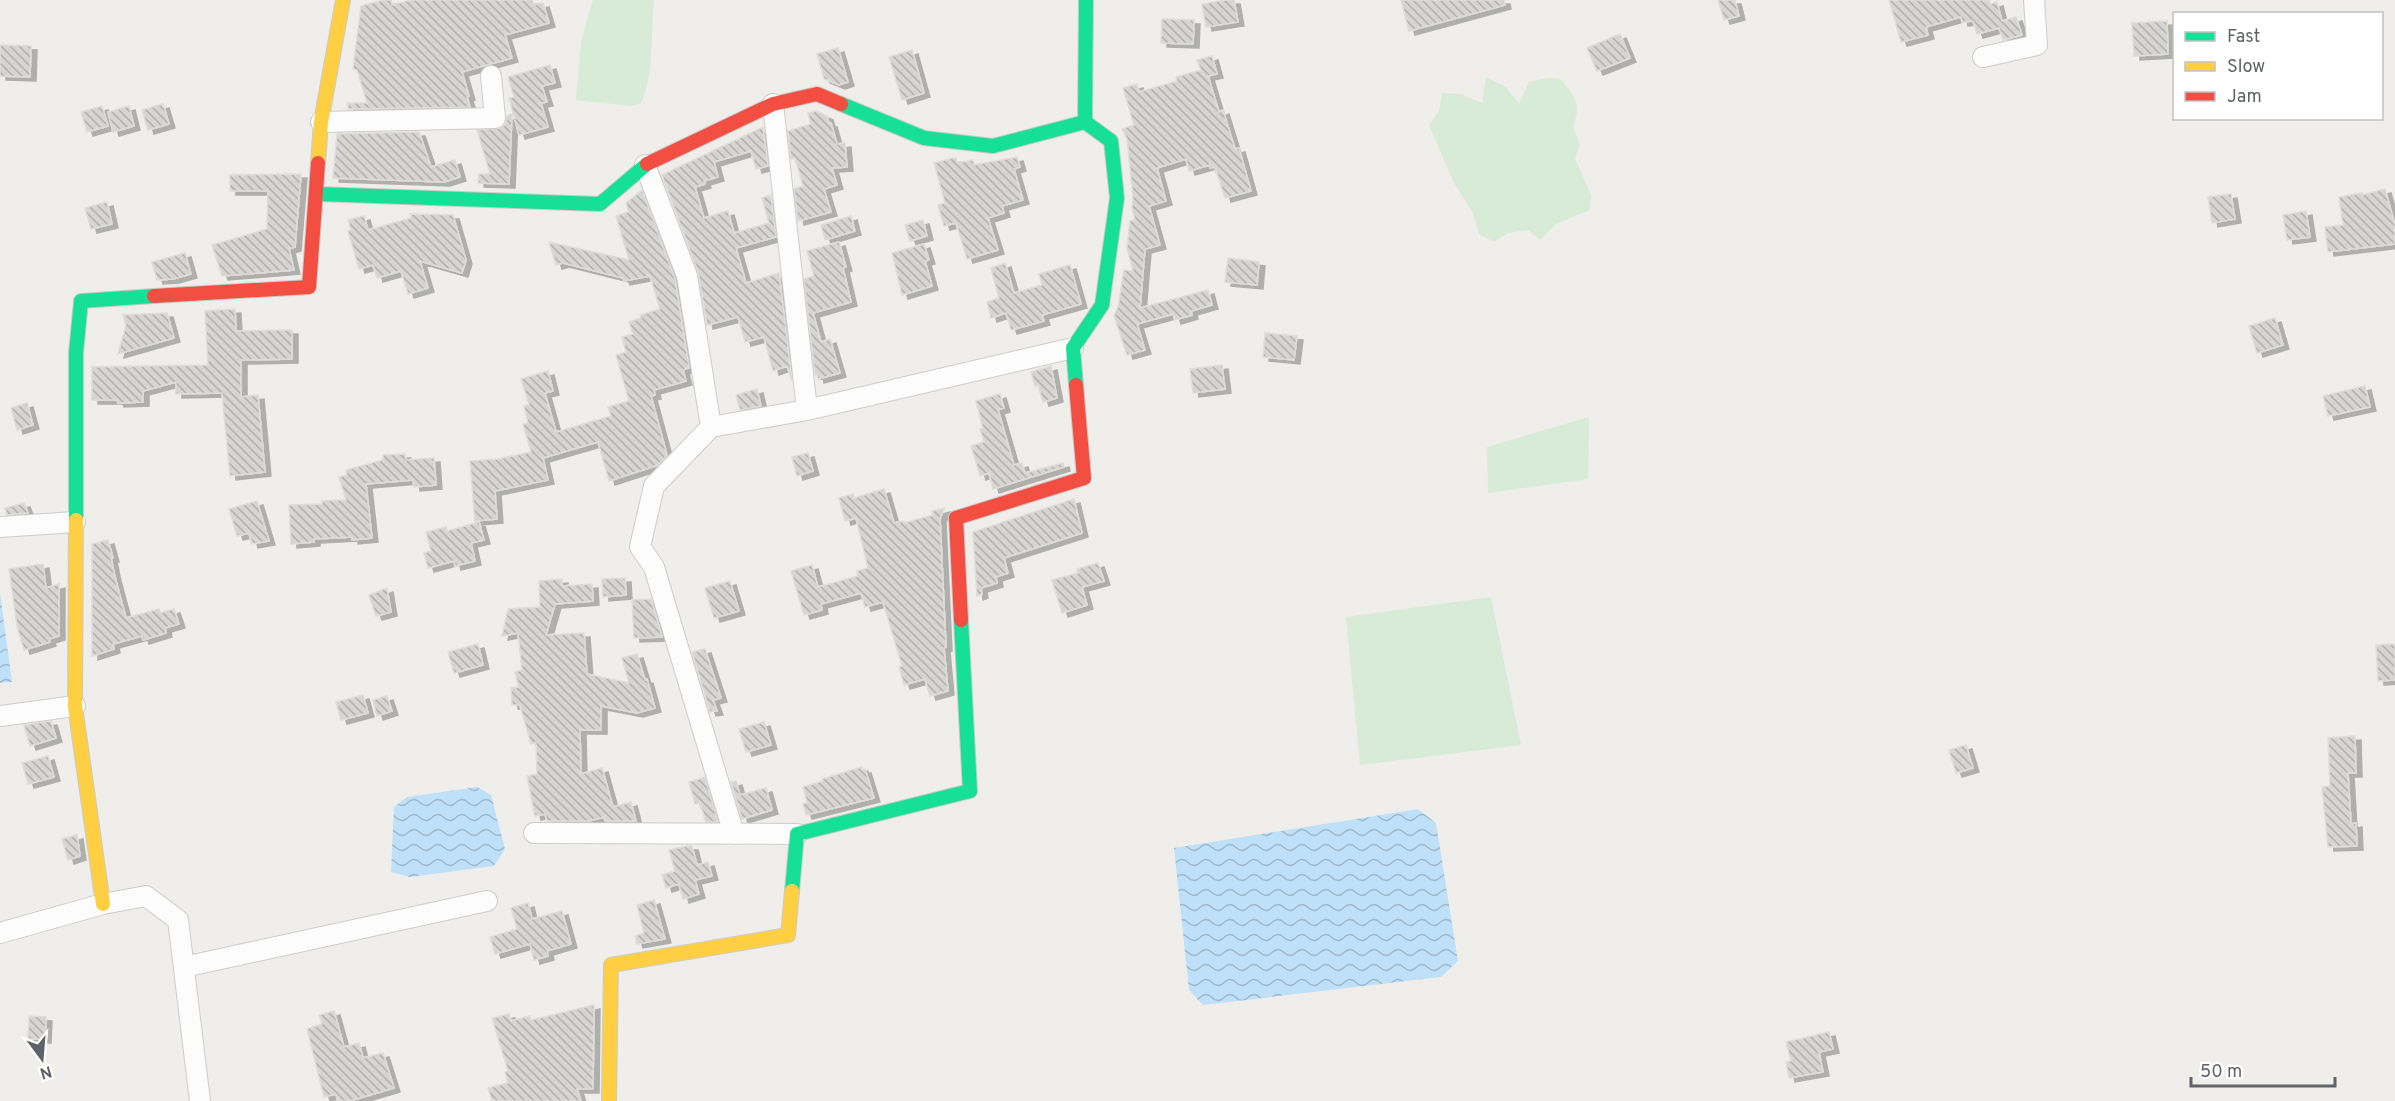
<svg xmlns="http://www.w3.org/2000/svg" width="2395" height="1101" font-family="Overpass,sans-serif">
<style>
.green{fill:#d8ebd6}
.water{fill:url(#water-waves)}
.building{fill:url(#building-back-hatch);stroke:#deddd9;stroke-width:1.5;filter:url(#shadow)}
.lines{fill:none;stroke-linecap:round;stroke-linejoin:round}
.street-casing{stroke:#cbcccc;stroke-width:22}
.fast-casing{stroke:#cacacb;stroke-width:16}
.slow-casing{stroke:#cacacb;stroke-width:16}
.jam-casing{stroke:#cacacb;stroke-width:16}
.street{stroke:#fdfcfc;stroke-width:20}
.fast{stroke:#16e098;stroke-width:14}
.slow{stroke:#ffcf43;stroke-width:14}
.jam{stroke:#f24e42;stroke-width:14}
</style>
<defs>
<pattern id="water-waves" width="16" height="10" patternUnits="userSpaceOnUse" patternTransform="scale(1.5)"><rect width="16" height="10" fill="#bfe0f9"/><path d="M0 5q4-4 8 0t8 0" fill="none" stroke="#9eb9cd"/></pattern>
<pattern id="building-back-hatch" width="6" height="6" patternUnits="userSpaceOnUse" patternTransform="scale(1.5)"><rect width="6" height="6" fill="#d6d5d3"/><path d="M-1 5l2 2M0 0l6 6M5-1l2 2" fill="none" stroke="#b1b0af"/></pattern>
<filter id="shadow"><feDropShadow dx="6" dy="4" stdDeviation="0" flood-color="#0004"/></filter>
</defs>
<rect width="100%" height="100%" fill="#efeeea"/>
<path class="green" d="M593,0H654C650,33 655,72 641,103L632,106L576,100L581,41Z
M1486,77L1506,87L1519,104L1529,82L1549,78L1560,79C1567,86 1576,97 1577,107C1577,127 1568,121 1580,144L1575,158L1591,195L1590,210L1556,224L1540,240L1528,230L1508,233L1494,242L1479,234L1473,213L1454,183L1429,125L1439,111L1442,93L1461,94L1482,103Z
M1589,417L1588,479L1488,493L1487,447Z
M1491,597L1521,745L1360,765L1346,617Z"/>
<path class="water" d="M0,593L12,682L0,683Z
M477,787L491,795L505,849L494,866L410,877L391,872L394,807L407,797Z
M1418,809L1436,823L1458,961L1441,977L1203,1005L1189,990L1174,848Z"/>
<path class="building" d="M383,0H391L392,5L411,0H532L534,5L543,3L549,23L505,35L512,58L462,72L469,96L467,97L470,107L348,109V103H367L357,70L353,69L361,6Z
M1226,0H1234L1238,22L1206,27L1202,4Z
M1401,0H1504L1505,5L1409,31Z
M1718,0H1735L1739,16L1724,20Z
M1889,0H1989L1990,4L1997,2L2002,21L2016,17L2022,35L2003,40L1999,28L1977,34L1973,21L1962,22L1961,17L1926,27L1928,35L1901,42Z
M1162,19L1194,20L1193,44L1161,43Z
M2167,21L2168,54L2134,56L2132,23Z
M1620,34L1630,58L1597,71L1587,48Z
M0,45L31,46L30,77L0,76Z
M838,48L848,82L839,85L824,79L817,54Z
M912,50L924,93L902,100L889,57Z
M1212,56L1217,74L1208,76L1219,112L1223,110L1235,149L1239,148L1251,191L1225,198L1215,167L1210,168V165L1189,171L1186,159L1157,168L1166,201L1149,206L1160,245L1145,249L1140,308L1208,290L1212,305L1191,311L1192,315L1175,320L1173,314L1137,324L1145,350L1127,355L1114,316L1118,307L1124,270L1133,271L1127,248L1130,221L1135,220L1132,208L1133,196L1127,139L1122,129L1134,125L1123,88L1137,84L1139,92L1177,81L1176,77L1201,70L1197,60Z
M550,65L555,83L542,86L547,102L541,103L548,127L519,135L509,98L514,97L508,77Z
M163,104L169,124L148,130L142,110Z
M102,106L108,126L87,132L81,112Z
M129,106L134,126L113,132L108,112Z
M816,111L827,116L829,123H831L837,144L845,143L847,167L832,168L837,185L824,189L831,212L798,221L794,189L803,186L795,158L791,159L788,131L811,124L808,113Z
M512,114L509,184L478,183L479,174H490L477,130L501,128L506,123L507,116Z
M763,127L768,166L756,169L751,151L714,162L718,177L704,181L705,184L695,187L704,218L728,211L734,233L769,223L762,198L771,195L776,237L736,248L746,283L779,273L792,381L787,366L773,371L764,337L745,342L738,317L707,325L698,272L662,175Z
M419,132L431,167L455,160L460,177L444,182L333,178L337,134Z
M1017,157L1020,167L1014,169L1023,200L1002,206L1004,213L988,218L998,250L967,259L956,223L944,226L938,205L945,203L934,163L953,158H956L957,163L973,160L974,165Z
M301,174L295,247L289,249L294,270L222,276L212,245L267,229L268,191H230V175Z
M2385,189L2395,225V244L2328,252L2325,227L2343,225L2339,197L2362,193V195Z
M642,190L675,279L689,368L683,370L686,381L654,390L655,395L651,396L667,455L658,465L609,481L598,442L543,458L548,480L495,491L497,519L475,521L470,461L498,459L531,452L523,424L528,423L524,406L529,404L521,379L548,371L553,391L545,393L556,432L611,416L608,407L629,401L616,355L626,352L622,337L633,334L629,322L641,318L640,315L660,309L650,276L624,281L623,278L563,263L556,265L549,242L629,260L616,216L629,212L626,203Z
M2231,194L2235,219L2212,223L2208,197Z
M107,202L112,224L91,229L85,208Z
M2306,211L2310,237L2287,240L2283,215Z
M410,214L453,215L466,260L462,273L420,261L428,288L408,294L401,271L377,278L373,265L359,269L348,231L351,230L348,220L364,216L368,230L411,218Z
M851,216L855,231L825,240L821,225Z
M923,220L927,236L910,241L905,225Z
M839,242L846,267L843,268L851,302L813,313L821,342L830,339L840,373L818,379L817,374L815,375L804,279L814,276L807,251Z
M924,244L929,260L925,261L932,286L902,295L892,253Z
M185,253L191,274L173,279L157,280L152,262Z
M1228,258L1259,262L1257,285L1225,282Z
M1005,263L1014,293L1042,285L1039,274L1070,265L1081,304L1042,315L1044,321L1011,330L1006,313L991,318L987,302L999,298L991,268Z
M235,309L236,331L292,330V359L241,360V397L258,395L265,472L230,476L222,393L176,394V382L143,391V402L118,403L117,400H92V367L208,365L205,311Z
M167,313L174,338L118,354L126,325L123,315Z
M2275,318L2283,345L2257,353L2249,326Z
M1265,333L1297,336L1294,360L1263,357Z
M1222,365L1225,389L1193,393L1190,369Z
M1051,366L1057,398L1043,402L1038,385L1035,386L1031,372Z
M2365,386L2370,407L2328,416L2323,396Z
M757,389L761,406L740,410L736,395Z
M1000,394L1004,408L998,410L1014,465L1022,463L1025,473L1063,463L1064,467L993,489L989,473L980,476L971,446L984,442L980,429L983,428L976,401Z
M27,403L33,425L17,430L11,408Z
M808,453L813,471L797,476L792,457Z
M405,454L406,460L434,458L436,485L414,487L413,480L366,484L372,538L352,540V537L314,539V542L291,544L289,505L322,504V501L346,500L339,477L347,475L346,470L383,460V455Z
M884,489L894,523L904,521V523L933,515L932,511L944,508L940,519L946,647L944,648L948,691L930,696L925,679L904,685L899,667L902,666L883,602L865,607L861,593L821,604L822,610L804,615L791,571L812,565L818,587L858,576L857,571L868,568L856,518L845,521L839,498L853,494L854,498Z
M1074,499L1082,533L1004,558L1008,573L996,577L997,583L981,588L982,594L977,596L973,532Z
M257,501L269,541L252,544L249,533L237,536L229,509Z
M24,503L28,513L7,515L5,508Z
M479,522L484,540L471,543L475,561L455,566L454,561L428,568L424,553L431,551L426,532L446,527L447,531Z
M108,540L113,558H111L115,577L126,618L159,609L160,613L174,609L179,624L165,628L166,633L143,640L142,636L113,644L114,649L92,656V544Z
M1098,563L1104,581L1082,587L1087,605L1062,613L1052,580L1078,573L1077,569Z
M43,564L46,588L59,584V636L49,639L50,642L24,650L17,626L9,569Z
M625,578L626,595L603,597L602,579Z
M562,579V586L592,584L593,601L555,604L546,635L584,633L587,674L629,683L622,658L637,654L645,680L647,679L655,708L637,713L601,706V730H580L581,774L602,768L613,807L631,802L636,821H605L604,817L589,821H547L545,814L535,816L527,776L537,774L536,742L531,744L520,705H512L511,688L519,687L515,672L522,670L518,633L502,636L508,609L540,607L539,581Z
M730,581L739,611L714,618L705,588Z
M387,588L391,612L376,616L369,595Z
M651,599L662,637L634,638L632,600Z
M478,644L483,665L454,673L448,652Z
M2395,644V680L2378,681L2376,645Z
M705,649L721,698L713,700L717,711L710,712L692,652Z
M363,695L368,713L341,720L336,702Z
M387,696L392,711L377,716L373,700Z
M51,721L56,738L30,746L24,725Z
M764,722L771,745L746,752L739,729Z
M2355,736L2356,773H2348L2351,824L2356,823L2357,846L2328,847L2322,787L2330,786L2328,738Z
M1966,745L1973,768L1956,773L1949,750Z
M48,756L54,777L28,784L22,763Z
M862,767V770L865,769L874,798L806,815L803,804L807,802L803,787L823,781L822,779Z
M705,777L718,822H706L700,803L695,804L689,782Z
M736,781L740,795L766,788L772,810L742,819L731,782Z
M77,835L80,856L68,860L62,839Z
M687,846H692L697,865L708,862L712,876L695,880L699,894L683,899L679,884L666,888L662,875L675,871L669,850Z
M654,900L665,939L637,944L635,936L644,933L637,905Z
M528,903L532,919L562,911L571,944L547,951L548,956L534,960L530,944L495,954L490,937L517,929L511,908Z
M594,1005L593,1089H577L581,1101H492L488,1088L508,1083L505,1072L508,1071L492,1018L509,1014L511,1021L530,1016L531,1020Z
M334,1011L344,1047L359,1043L363,1058L383,1053L394,1088L350,1101H338L336,1094L324,1097L307,1029L322,1024L319,1015Z
M29,1016L46,1017L45,1039H28Z
M1829,1032L1833,1049L1819,1052L1823,1072L1789,1078L1786,1062L1791,1061L1786,1042Z"/>
<g class="lines">
<g class="street-casing">
<path id="street" d="M1983,57L2037,45L2034,0
M773,104L807,410
M321,122L495,118L491,76
M645,165L687,276L711,427L807,410L1073,348
M711,427L654,486L640,547L654,567L734,834
M0,527L75,522
M0,716L75,706
M534,833L797,834
M0,933L103,904L146,896L178,920L200,1101
M184,967L487,901"/>
</g>
<g class="fast-casing">
<path id="fast" d="M841,104L924,138L993,146L1085,122
M317,194L600,204L647,164
M1076,385L1073,348L1102,305L1117,198L1111,141L1085,122L1086,0
M76,520V353L81,301L154,296
M792,891L797,834L970,791L961,620"/>
</g>
<g class="slow-casing">
<path id="slow" d="M318,163L321,122L343,0
M76,520L75,706L103,904
M609,1101L611,965L788,935L792,891"/>
</g>
<g class="jam-casing">
<path id="jam" d="M647,164L773,104L817,94L841,104
M154,296L309,287L318,163
M961,620L956,518L1084,478L1076,385"/>
</g>
<use href="#street" class="street"/>
<use href="#fast" class="fast"/>
<use href="#slow" class="slow"/>
<use href="#jam" class="jam"/>
</g>
<rect x="2173" y="12" width="210" height="108" fill="#ffffff" stroke="#bfc1c3" stroke-width="1.5"/>
<rect x="2185" y="32" width="30" height="9" fill="#16e098" stroke="#bfc1c3" stroke-width="1.5"/>
<text x="2227" y="42" font-size="18" fill="#5f6368">Fast</text>
<rect x="2185" y="62" width="30" height="9" fill="#ffcf43" stroke="#bfc1c3" stroke-width="1.5"/>
<text x="2227" y="72" font-size="18" fill="#5f6368">Slow</text>
<rect x="2185" y="92" width="30" height="9" fill="#f24e42" stroke="#bfc1c3" stroke-width="1.5"/>
<text x="2227" y="102" font-size="18" fill="#5f6368">Jam</text>
<g transform="translate(42 1059) rotate(164)" stroke="#ffffff" stroke-width="4.5" paint-order="stroke">
<path d="M0-4.5L10 22L0 15L-10 22Z" fill="#5f6368"/>
<text y="-9" font-size="16" font-weight="bold" text-anchor="middle" fill="#5f6368">N</text>
</g>
<path d="M2191 1077v9h144v-9" fill="none" stroke="#5f6368" stroke-width="3"/>
<text x="2200" y="1077" font-size="18" fill="#5f6368" stroke="#ffffff" stroke-width="4.5" paint-order="stroke">50 m</text>
</svg>
